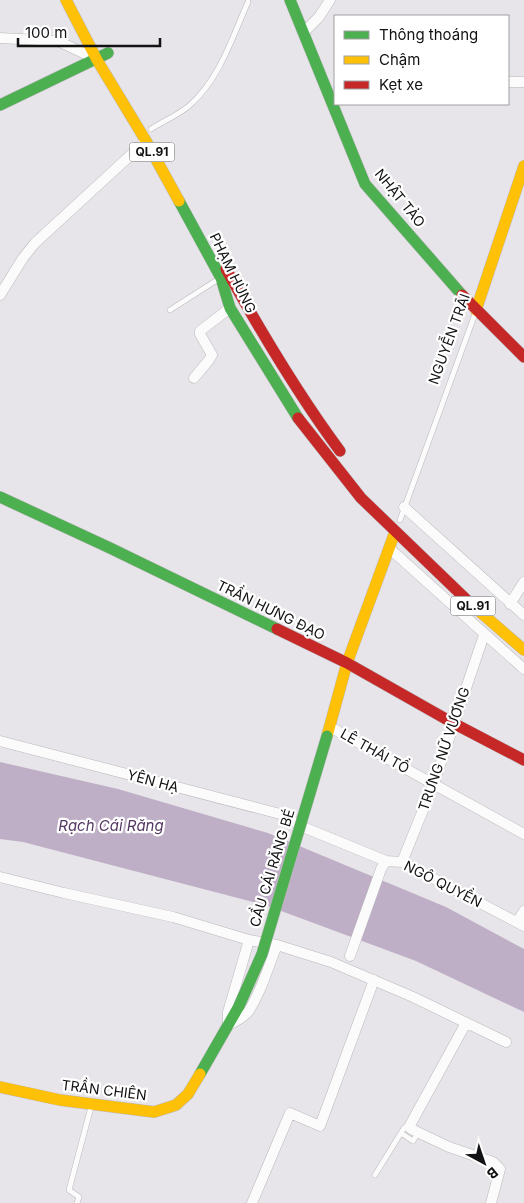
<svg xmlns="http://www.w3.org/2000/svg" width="524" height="1203" font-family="Inter,sans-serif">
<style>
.water{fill:#beafc6}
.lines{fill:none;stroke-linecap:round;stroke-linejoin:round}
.lane-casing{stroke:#bab8bb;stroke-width:6}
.street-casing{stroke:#bab8bb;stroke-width:11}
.fast-casing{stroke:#bab8bb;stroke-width:12}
.slow-casing{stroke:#bab8bb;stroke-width:12}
.jam-casing{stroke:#bab8bb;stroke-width:12}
.lane{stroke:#fbfbfc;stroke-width:5}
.street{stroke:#fbfbfc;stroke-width:10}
.fast{stroke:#4caf50;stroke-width:11}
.slow{stroke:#ffc107;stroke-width:11}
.jam{stroke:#c62828;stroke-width:11}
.fast-bridge-casing{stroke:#bab8bb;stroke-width:12;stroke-linecap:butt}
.fast-bridge{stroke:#4caf50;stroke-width:11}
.labels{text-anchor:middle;stroke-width:4.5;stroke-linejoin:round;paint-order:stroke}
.shield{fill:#fff;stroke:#59585a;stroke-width:1}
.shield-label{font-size:12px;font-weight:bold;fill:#121113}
.street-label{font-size:14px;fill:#121113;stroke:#fff}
.water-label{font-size:15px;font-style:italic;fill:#553863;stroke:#fff}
</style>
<rect width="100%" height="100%" fill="#e7e5e9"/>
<path class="water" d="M0,762L118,789L268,833L446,907L524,949V1012L416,961L265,905L23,842L0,839Z"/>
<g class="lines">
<g class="lane-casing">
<path id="lane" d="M151,129C163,121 179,115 190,105C220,78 232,38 248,2
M170,310L217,280
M400,520L475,314
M401,1133L413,1141L418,1133
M375,1175L404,1128L409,1127
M77,1203L79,1197L69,1190L91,1107"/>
</g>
<g class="street-casing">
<path id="street" d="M303,33L319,17L330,0
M0,38L58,41L94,58
M508,82H524
M0,295L23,258L35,243L146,141
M194,378L209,360L212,355L200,334V331L230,308
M404,507L524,615
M389,548L524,669
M510,604L524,582
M330,727L524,834
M0,741L284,815L303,827L386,861L402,862L524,926
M402,862L434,783L484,635
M0,877L64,893L173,917L249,940L277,945L331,962L413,997L506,1042
M517,922L524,911
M249,940L228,1012V1025C235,1022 242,1018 248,1012C261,993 268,967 277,945
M350,956L381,869L386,861
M466,1023L409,1127L411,1129L449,1147L493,1162L500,1169L491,1203
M252,1203L290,1113L320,1126L374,980"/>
</g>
<g class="fast-casing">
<path id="fast" d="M290,0L365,184L462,295
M0,105L108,53
M179,201L221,278L230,308L298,418
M0,497L110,548L277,629
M200,1074L239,1006"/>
</g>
<g class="slow-casing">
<path id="slow" d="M66,0L97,60L146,141L179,201
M476,310L524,166
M471,604L524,650
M327,736L347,663L395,532
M0,1087L60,1100L154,1112L176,1105L188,1094L200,1074"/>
</g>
<g class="jam-casing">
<path id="jam" d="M226,269C261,332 297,393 340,451
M462,295L524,357
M298,418L361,498L471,604
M277,629L347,663L453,723L524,760"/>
</g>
<use href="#lane" class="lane"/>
<use href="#street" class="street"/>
<use href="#fast" class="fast"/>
<use href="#slow" class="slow"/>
<use href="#jam" class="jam"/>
<g class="fast-bridge-casing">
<path id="fast-bridge" d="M239,1006L262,954L327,736"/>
</g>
<use href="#fast-bridge" class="fast-bridge"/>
</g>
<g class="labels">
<g class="shield">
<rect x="129.5" y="142.5" width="45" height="19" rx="4"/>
<rect x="450.5" y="596.5" width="45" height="19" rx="4"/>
</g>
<g class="shield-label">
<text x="152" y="156">QL.91</text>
<text x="473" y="610">QL.91</text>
</g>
<g class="street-label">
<text transform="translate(400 198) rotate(51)" y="5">NHẬT TẢO</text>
<text transform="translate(233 273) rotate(64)" y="5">PHẠM HÙNG</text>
<text transform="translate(449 339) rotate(-70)" y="5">NGUYỄN TRÃI</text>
<text transform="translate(271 610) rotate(26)" y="5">TRẦN HƯNG ĐẠO</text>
<text transform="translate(444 749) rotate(-71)" y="5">TRƯNG NỮ VƯƠNG</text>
<text transform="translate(375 751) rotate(29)" y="5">LÊ THÁI TỔ</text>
<text transform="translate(153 781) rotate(15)" y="5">YÊN HẠ</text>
<text transform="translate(272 868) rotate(-73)" y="5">CẦU CÁI RĂNG BÉ</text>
<text transform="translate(443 884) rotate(27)" y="5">NGÔ QUYỀN</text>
<text transform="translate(104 1090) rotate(7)" y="5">TRẦN CHIÊN</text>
</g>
<g class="water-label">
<text x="111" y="831">Rạch Cái Răng</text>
</g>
</g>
<rect x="334" y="15" width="175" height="90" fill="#ffffff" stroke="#a0a0a1"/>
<rect x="344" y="31" width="25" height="8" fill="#4caf50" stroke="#a0a0a1"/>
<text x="379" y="40" font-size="15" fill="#121113">Thông thoáng</text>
<rect x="344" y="56" width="25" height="8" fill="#ffc107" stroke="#a0a0a1"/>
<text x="379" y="65" font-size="15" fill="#121113">Chậm</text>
<rect x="344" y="81" width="25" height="8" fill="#c62828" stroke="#a0a0a1"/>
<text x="379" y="90" font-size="15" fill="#121113">Kẹt xe</text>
<g transform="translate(484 1163) rotate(140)" stroke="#ffffff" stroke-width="4" paint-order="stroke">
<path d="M0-4L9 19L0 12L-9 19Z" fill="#121113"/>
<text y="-8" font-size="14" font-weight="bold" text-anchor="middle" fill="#121113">B</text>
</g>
<path d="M18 38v8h142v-8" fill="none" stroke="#121113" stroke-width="2.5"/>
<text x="25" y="38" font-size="15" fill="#121113" stroke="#ffffff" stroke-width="4" paint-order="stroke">100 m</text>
</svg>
